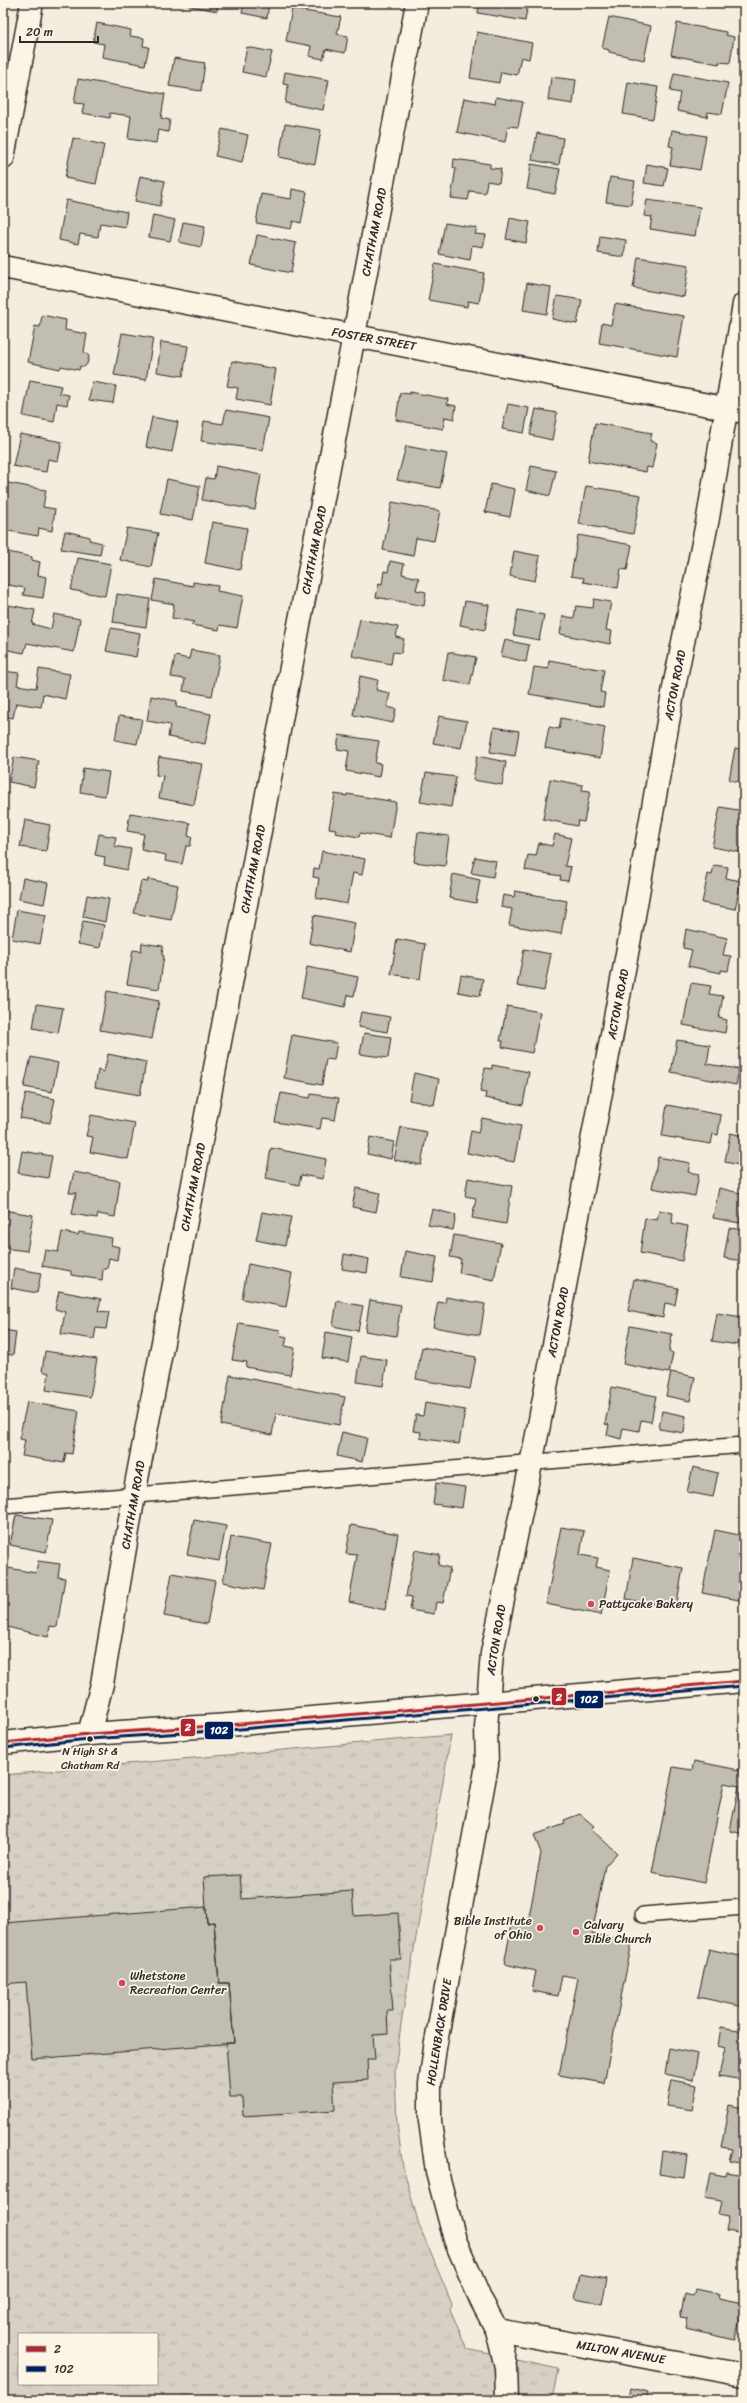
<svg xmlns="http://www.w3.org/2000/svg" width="747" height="2403" font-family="Sriracha,sans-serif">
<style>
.park{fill:url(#park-tufts);stroke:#807e78;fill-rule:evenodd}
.building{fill:#c2bdb1;stroke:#2b2b2b}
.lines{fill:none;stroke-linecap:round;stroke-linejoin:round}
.lane-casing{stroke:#2b2b2b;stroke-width:18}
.street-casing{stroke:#2b2b2b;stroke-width:25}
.primary-casing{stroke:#2b2b2b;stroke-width:25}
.lane{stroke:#fcf5e5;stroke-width:15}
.street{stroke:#fcf5e5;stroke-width:22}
.primary{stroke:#fcf5e5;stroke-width:22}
.bus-1-casing{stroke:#fcf5e5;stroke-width:6}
.bus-2-casing{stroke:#fcf5e5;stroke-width:6}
.bus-1{stroke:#af272f;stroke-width:3}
.bus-2{stroke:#00205b;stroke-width:3}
.poi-dot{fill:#d1495b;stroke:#fcf5e5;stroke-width:1.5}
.bus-dot{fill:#2b2b2b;stroke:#fcf5e5;stroke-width:1.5}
.labels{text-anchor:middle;stroke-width:3.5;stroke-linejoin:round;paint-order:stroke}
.bus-label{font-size:11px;fill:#2b2b2b;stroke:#fcf5e5}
.street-label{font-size:12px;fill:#2b2b2b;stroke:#fcf5e5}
.poi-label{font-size:12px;fill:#2b2b2b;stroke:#fcf5e5;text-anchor:start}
.line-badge{stroke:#fcf5e5;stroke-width:1.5}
.badge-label{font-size:11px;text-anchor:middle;font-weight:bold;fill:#fff}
</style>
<defs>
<pattern id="park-tufts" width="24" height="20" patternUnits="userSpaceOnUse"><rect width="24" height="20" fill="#d6d1c4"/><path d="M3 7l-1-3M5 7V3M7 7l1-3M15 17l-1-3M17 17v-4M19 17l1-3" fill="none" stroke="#b8b4a9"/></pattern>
</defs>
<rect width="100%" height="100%" fill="#f4edde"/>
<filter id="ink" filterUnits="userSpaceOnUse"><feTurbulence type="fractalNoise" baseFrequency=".025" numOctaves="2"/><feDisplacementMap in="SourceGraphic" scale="8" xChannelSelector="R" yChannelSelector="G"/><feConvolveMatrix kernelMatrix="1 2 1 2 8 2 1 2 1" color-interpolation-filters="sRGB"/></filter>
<g filter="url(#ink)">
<path class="park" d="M451,1735L401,2024L395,2072L397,2123L403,2167L419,2225L452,2304L450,2309L467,2349L558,2369L552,2400H3V1775ZM19,2334H157V2384H19Z"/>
<path class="building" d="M187,3H218L217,11L186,5Z
M244,3H269L267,18L242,13Z
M479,3H528L525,21L478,13Z
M292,9L341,17L337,34L348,36L345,53L326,49L323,59L309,56L311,46L286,41Z
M609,17L651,26L644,60L609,52V50L602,48Z
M97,23L131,30L130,36L144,38L143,46L149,47L145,65L102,57L104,44L93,42Z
M677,23L726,32V35L734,37L730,63L719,62V64L671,55Z
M477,32L532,43L529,59L521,57L517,75L501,72L499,83L470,78Z
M247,47L272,52L266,77L242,72Z
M174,58L205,63L201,91L169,86Z
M285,72L329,80L323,110L285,103L288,85L283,84Z
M674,73L728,83L722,114L708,112L707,117L677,111L680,93L670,91Z
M551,77L576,80L573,104L548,100Z
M78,79L165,94L161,118L170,120L168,132L158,130L156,143L128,139L131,116L110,113V118L82,113L84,104L74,103Z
M628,82L658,87L653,119L623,114Z
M496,97L523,102L518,127L508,126L505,142L457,132L464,98L495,104Z
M285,124L321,130L315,164L279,157Z
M222,129L248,135L242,162L215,156Z
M672,130L706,136L700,170L670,165L673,147L669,146Z
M537,133L563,138L559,165L532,160Z
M73,138L104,145L96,184L65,178Z
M454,159L490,164V168L501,169L499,183L487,181L485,193L470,191L468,200L451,198L456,168H453Z
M531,164L560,169L555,194L527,189Z
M647,164L668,168L664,186L644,183Z
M140,176L165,181L160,206L135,201Z
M610,177L635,181L631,205L606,202Z
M292,189L307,192L301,223L293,221L291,229L256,223L261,194L291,199Z
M66,200L127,212L125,227L100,223L98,237L80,234L78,244L59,240Z
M647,200L700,207L695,236L650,229L652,217L644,216Z
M153,215L175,220L170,241L149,237Z
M510,218L530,222L526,243L506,239Z
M183,222L205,226L201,247L179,242Z
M445,223L477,228L475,234L486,235L483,247L472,245L470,260L439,254Z
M257,235L296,243L291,273L251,265Z
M600,236L626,240L624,257L598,253Z
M638,257L689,265L684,297L633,288Z
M435,264L484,273L479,303L468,301L467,307L428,300Z
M527,283L551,287L547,314L523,310Z
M557,296L582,300L577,324L552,319Z
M615,304L684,316L677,357L599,343L602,323L611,325Z
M42,315L66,320L65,330L87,334L84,352L89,356L87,364L84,367L80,366L79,370L61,366L60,369L28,362L35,326L40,327Z
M122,333L153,338L146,380L114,375Z
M161,342L188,346L183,376L157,372Z
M232,361L276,369L270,405L236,399L238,388L227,386Z
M30,380L61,386L59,393L69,395L67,405L57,403L54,422L23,416Z
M92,382L116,386L113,403L89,400Z
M410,392L448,399L447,404L456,406L454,419L445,417L443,429L396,420L400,393L410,394Z
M508,404L529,408L524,433L502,429Z
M536,409L557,413L552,440L530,435Z
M226,410L269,418L263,450L201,441L204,421L223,424Z
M152,417L178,422L172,452L146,447Z
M595,423L652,433L650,441L657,443L652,468L647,467L646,472L588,461Z
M20,434L62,442L58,461L48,459L46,472L13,466Z
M406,446L447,454L440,488L397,480Z
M216,466L261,475L255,510L202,500L206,478L214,479Z
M531,466L556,471L550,496L526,490Z
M167,479L200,486L193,520L160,514Z
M3,482L46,490L43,507L55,509L52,531L39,528L38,536L3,530Z
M491,484L515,489L510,517L485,512Z
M586,486L641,495L633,534L579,524Z
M392,502L440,511L434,541L416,538L413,556L383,550Z
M212,522L247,528L240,570L205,563Z
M127,528L158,533L151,567L120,560Z
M65,531L90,537L89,540L102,543L100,555L61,549Z
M578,535L632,545L627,570L621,569L618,588L583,582L584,578L571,576Z
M3,551L32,557V560L40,562L38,575L46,577L43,598L23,595L25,588L3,584Z
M514,551L540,556L535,581L510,576Z
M78,558L111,564L105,596L71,590Z
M390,561L404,564L402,574L419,578L416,590L426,592L424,606L376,597L379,583L382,584L384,571L388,572Z
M156,579L193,586V582L218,586L217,591L243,596L237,628L220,625L219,630L191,625L194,622L172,618L174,604L152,600Z
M117,594L150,599L146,627L113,622Z
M594,599L611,602L606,630L612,631L610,644L560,634L563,616L574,618L576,606L593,608Z
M465,601L489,605L485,630L460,625Z
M3,604L35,610L32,624L51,629L54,614L80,619L74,652L27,643L24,653L3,649Z
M518,610L544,615L539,640L513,635Z
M360,619L398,627L396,637L404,639L401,653L393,652L391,664L352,656Z
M111,628L140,633L136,657L106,651Z
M505,640L529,645L526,662L501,656Z
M191,650L220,655L212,696L183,691L185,679L171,677L175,656L189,659Z
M448,652L476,657L470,685L443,680Z
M549,660L604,670L600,692L605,693L603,707L529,694L534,667L548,669Z
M39,669L70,674L65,699L43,694L41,707L16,703L13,718L3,716V671L19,673L17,685L36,688Z
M360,676L378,680L376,690L390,693L387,707L396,709L393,723L353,715Z
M151,696L177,701L176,707L211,714L205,744L168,737L170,725L147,721Z
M119,716L142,719L137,744L115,740Z
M439,716L467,721L461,748L433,743Z
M561,718L605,727L600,758L545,748L549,727L559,729Z
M494,727L519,731L515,756L490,752Z
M339,735L379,741L375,763L381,764L379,777L346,771L349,751L337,749Z
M735,748L744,750V783L729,780Z
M477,756L506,762L502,785L473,780Z
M14,757L39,761L34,787L9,782Z
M159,757L202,764L194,805L159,798L163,776L156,775Z
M83,768L109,772L105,796L80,792Z
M426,773L456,777L451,807L420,802Z
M550,779L583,785L582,790L590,791L584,822L578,821L577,826L543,819Z
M335,794L347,796V794L396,802L390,838L360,833L359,837L335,833L336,829L329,828Z
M720,807L744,811V853L712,847Z
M130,813L190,823L188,836L192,837L190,846H186L182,864L165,861L166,855L141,850L144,834L127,831Z
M25,820L50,825L46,851L20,847Z
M418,832L449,836L445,866L414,862Z
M99,834L116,837L114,846L131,849L127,870L104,865L105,857L95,855Z
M555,834L571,838L565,866L571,867L568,881L560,880L561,876L525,870L528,855L536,856L539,843L552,846Z
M322,851L365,859L362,875L353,873L347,904L316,898L319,878L313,877L314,868L319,869Z
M475,857L496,861L493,877L471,873Z
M714,865L728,867L726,878L741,881L735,909L702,903L708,874L712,875Z
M453,874L480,880L476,903L449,898Z
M23,878L48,883L44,904L19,899Z
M148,879L178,885L171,920L134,913L141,881L148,882Z
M515,891L567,901L561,934L509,925L512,909L501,907L503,895L514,897Z
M87,895L109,899L105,922L83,917Z
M17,910L46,915L40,944L12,939Z
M314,915L355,923L350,952L309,943Z
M83,921L104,925L100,948L78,944Z
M686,929L727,938L723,955L731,956L728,971L721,970V973L688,966L692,950L683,948Z
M397,939L425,944L420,979L391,974Z
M142,943L163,946L162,955L164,956L159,989L127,984L133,950L141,951Z
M524,949L551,954L544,991L517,986Z
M307,967L358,977L354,996L348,995L345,1007L301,998Z
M461,975L483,979L480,996L458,992Z
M691,983L711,986L709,994L723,996L719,1018L727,1020L725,1033L683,1025Z
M107,991L159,1001L152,1039L100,1030Z
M37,1004L63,1008L58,1033L33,1028Z
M507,1006L540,1012L532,1053L502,1047L503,1041H500Z
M361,1012L390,1017L387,1032L358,1027Z
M364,1033L391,1037L388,1058L360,1054Z
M292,1035L337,1043L334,1060L326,1059L322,1085L284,1078Z
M677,1040L710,1045L707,1064L739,1069L736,1085L671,1072Z
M108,1054L146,1062L140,1095L95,1087L98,1070L104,1072Z
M31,1057L58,1063L52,1092L24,1087Z
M492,1065L529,1072L523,1105L485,1098L486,1093L480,1092L485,1068L492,1069Z
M414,1073L439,1079L434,1105L409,1100Z
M3,1087L9,1089L4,1110H3Z
M26,1093L55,1099L50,1123L20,1118Z
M281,1093L310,1098L311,1094L339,1098L335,1120L322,1118L320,1129L275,1122Z
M667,1105L721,1115L718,1135L713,1134L711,1144L662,1136Z
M91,1115L135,1123L128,1159L90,1152L93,1137L86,1136Z
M482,1118L521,1126L514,1162L467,1153L471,1131L478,1133Z
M401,1127L427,1132L421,1165L394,1160Z
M730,1133L744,1136V1166L725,1162Z
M370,1137L394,1142L391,1159L367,1154Z
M271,1148L326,1159L323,1179L301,1175L299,1185L266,1178Z
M22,1151L52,1156L48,1178L18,1173Z
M658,1157L690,1163L688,1172L699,1174L695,1196L652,1188Z
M74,1172L120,1181L115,1217L98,1214L97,1218L72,1214L76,1193H69Z
M468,1178L512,1186L506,1224L472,1218L476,1198L465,1196Z
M356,1188L380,1193L376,1212L352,1207Z
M719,1188L744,1194L740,1223L713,1218Z
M432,1209L456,1215L453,1230L428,1225Z
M3,1210L33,1215L27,1251L3,1248Z
M659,1210L673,1213L672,1223L688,1226L682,1261L640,1253L645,1218L657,1220Z
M262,1212L291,1217L285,1246L256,1240Z
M729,1228L744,1230V1261L724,1258Z
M62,1232L78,1235L79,1232L112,1238L111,1245L119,1247L117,1260L109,1258L107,1269H103L102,1280L71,1275V1271L42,1266L45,1250L58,1252Z
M454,1235L501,1243L494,1280L459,1273L461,1259L450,1257Z
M405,1251L437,1257L433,1282L401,1277Z
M344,1254L369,1259L367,1273L342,1269Z
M248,1264L292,1273L286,1307L242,1299Z
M14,1268L41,1273L37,1293L11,1288Z
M634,1279L678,1288L675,1305L665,1303L663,1318L628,1311Z
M59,1291L101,1299L98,1311L109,1312L106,1329L96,1328L94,1339L61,1334L65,1312L55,1309Z
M446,1297L485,1304L480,1335L433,1327L438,1302L445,1303Z
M370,1300L401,1305L396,1336L365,1331Z
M337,1301L363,1306L358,1331L333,1326Z
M717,1313L742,1317L738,1345L712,1341Z
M239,1323L280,1330L279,1335L287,1337L285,1346L295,1348L290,1375L246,1367L247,1362L232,1360Z
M630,1326L672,1334L669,1352L673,1353L669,1373L623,1364Z
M3,1330L16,1332L13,1355L3,1354Z
M326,1332L352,1337L348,1362L322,1358Z
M422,1347L476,1357L470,1389L416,1379Z
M45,1351L97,1359L90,1397L46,1390L49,1373L42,1371Z
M361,1356L387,1360L383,1386L357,1382Z
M671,1372L695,1377L690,1401L666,1396Z
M230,1375L345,1397L339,1425L276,1413L272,1435L221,1425Z
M612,1387L656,1396L651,1422L641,1420L639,1431L623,1428L621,1439L607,1435L609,1425L605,1424Z
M27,1402L79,1411L72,1454L66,1453L64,1463L22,1456L25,1440L19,1439Z
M425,1403L465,1410L459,1444L420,1438L421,1432L413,1431L416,1415L423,1416Z
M662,1411L686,1416L684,1433L659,1429Z
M342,1432L367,1438L362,1462L337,1456Z
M693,1467L718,1473L713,1497L687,1492Z
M436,1483L465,1487L462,1508L433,1504Z
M16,1515L52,1520L46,1552L10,1545Z
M194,1520L226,1526L219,1561L187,1555Z
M351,1525L398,1534L385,1610L349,1602L357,1555L346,1554Z
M561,1527L584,1531L580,1555L598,1558L596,1567L610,1570L601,1615L546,1604Z
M715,1530L744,1536V1575L739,1600L702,1593Z
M231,1537L272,1544L263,1590L223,1582Z
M415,1550L440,1555L438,1565L450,1568L443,1603L436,1602L434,1614L410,1610L412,1597L406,1596Z
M633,1558L683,1568L676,1608L626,1599Z
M38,1561L60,1564L58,1577L65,1578L57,1627L50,1626L48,1637L3,1626V1567L36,1573Z
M172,1573L215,1581L207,1624L164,1616Z
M694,1761L744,1771V1834L730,1831L739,1786L724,1783L704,1883L652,1872L673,1767L692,1770Z
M580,1814L594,1826L591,1829L617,1853L605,1866L592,1934L632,1942L604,2083L559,2075L578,1978L562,1975L558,1996L532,1991L536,1971L504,1964L513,1919L528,1922L541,1853L534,1835L565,1824L564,1820Z
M240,1875L242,1899L352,1891L354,1916L398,1913L401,1959H389L393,2011H387L388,2034L373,2035L375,2059H367L368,2080L333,2082L335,2110L243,2116L242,2097H230L226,2043H234L229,1983H219L214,1922L207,1923L204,1877Z
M206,1907L207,1923L214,1922L219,1983H229L234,2043L32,2059L26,1982L3,1984V1923Z
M709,1949L744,1957V2007L698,1997Z
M721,2027L744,2031V2080L719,2076L725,2048L718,2046Z
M669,2048L698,2054L693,2080L665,2074Z
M672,2080L697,2085L692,2110L667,2106Z
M729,2105L744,2108V2164L729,2161L732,2149L721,2147Z
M662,2151L687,2155L684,2178L659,2174Z
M726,2172L744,2175V2234L726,2231L729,2217L718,2215L721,2201L705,2198L710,2173L725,2176Z
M580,2274L607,2279L602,2304L575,2299Z
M696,2289L719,2294L718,2299L743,2304L735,2340L685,2329L687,2318L680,2317L685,2294L692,2296Z
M631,2388L648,2392L647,2400H628Z"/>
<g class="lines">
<g class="lane-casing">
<path id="lane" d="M3,1506L744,1445
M643,1915L744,1907"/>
</g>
<g class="street-casing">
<path id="street" d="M3,158L32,3
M3,267L744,412
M89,1734L102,1684L134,1495L417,3
M497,2330L744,2375
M507,2400L506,2367L497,2330L481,2300L455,2240L437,2172L430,2121V2084L435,2048L487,1765L486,1727L492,1653L539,1425L634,916L675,682L708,518L744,304"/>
</g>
<g class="primary-casing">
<path id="primary" d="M3,1743L89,1734L229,1725L744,1681"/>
</g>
<use href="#lane" class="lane"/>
<use href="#street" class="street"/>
<use href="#primary" class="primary"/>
<g class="bus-1-casing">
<path id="bus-1" d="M3,1743L89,1734L229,1725L744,1681"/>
</g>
<g class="bus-2-casing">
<path id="bus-2" d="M4,1748L89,1739L229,1730L744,1686"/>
</g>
<use href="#bus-1" class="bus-1"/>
<use href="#bus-2" class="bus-2"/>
</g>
</g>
<g class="poi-dot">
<circle cx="591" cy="1604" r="4"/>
<circle cx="540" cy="1928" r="4"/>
<circle cx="576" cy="1932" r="4"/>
<circle cx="122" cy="1983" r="4"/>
</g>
<g class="bus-dot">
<circle cx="536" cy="1699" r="3.5"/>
<circle cx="90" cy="1739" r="3.5"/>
</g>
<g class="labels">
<g class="bus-label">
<text x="90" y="1755">N High St &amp;<tspan x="90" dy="14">Chatham Rd</tspan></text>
</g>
<g class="street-label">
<text transform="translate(374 232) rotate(-79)" y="4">CHATHAM ROAD</text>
<text transform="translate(374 339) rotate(10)" y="4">FOSTER STREET</text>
<text transform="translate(314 550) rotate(-79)" y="4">CHATHAM ROAD</text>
<text transform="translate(675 685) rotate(-79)" y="4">ACTON ROAD</text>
<text transform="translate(253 869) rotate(-79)" y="4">CHATHAM ROAD</text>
<text transform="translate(618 1004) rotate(-79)" y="4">ACTON ROAD</text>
<text transform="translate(193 1187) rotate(-79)" y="4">CHATHAM ROAD</text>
<text transform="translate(558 1322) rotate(-79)" y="4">ACTON ROAD</text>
<text transform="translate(133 1505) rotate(-80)" y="4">CHATHAM ROAD</text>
<text transform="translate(496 1640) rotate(-81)" y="4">ACTON ROAD</text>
<text transform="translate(439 2032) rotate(-81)" y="4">HOLLENBACK DRIVE</text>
<text transform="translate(621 2352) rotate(10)" y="4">MILTON AVENUE</text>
</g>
<g class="poi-label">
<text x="599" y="1608">Pattycake Bakery</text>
<text x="532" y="1925" text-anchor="end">Bible Institute<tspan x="532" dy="14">of Ohio</tspan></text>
<text x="584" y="1929">Calvary<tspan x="584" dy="14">Bible Church</tspan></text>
<text x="130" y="1980">Whetstone<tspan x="130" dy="14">Recreation Center</tspan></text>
</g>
</g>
<g class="line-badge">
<rect x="551" y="1687" width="16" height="19" rx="4" fill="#af272f"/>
<rect x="574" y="1690" width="30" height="19" rx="4" fill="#00205b"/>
<rect x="180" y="1718" width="16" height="19" rx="4" fill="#af272f"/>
<rect x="204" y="1721" width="30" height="19" rx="4" fill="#00205b"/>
</g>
<g class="badge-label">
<text x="559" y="1701">2</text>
<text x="589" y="1703">102</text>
<text x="188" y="1731">2</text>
<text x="219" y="1734">102</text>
</g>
<rect width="747" height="2403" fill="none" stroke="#fcf5e5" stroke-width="16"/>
<rect x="8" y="8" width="731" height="2387" fill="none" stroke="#2b2b2b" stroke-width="1.5" filter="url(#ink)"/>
<rect x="18" y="2333" width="140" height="52" fill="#fcf5e5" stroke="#a8a49b"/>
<rect x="26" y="2346" width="20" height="6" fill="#af272f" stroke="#a8a49b"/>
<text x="54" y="2353" font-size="12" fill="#2b2b2b">2</text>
<rect x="26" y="2366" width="20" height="6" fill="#00205b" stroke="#a8a49b"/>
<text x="54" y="2373" font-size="12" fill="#2b2b2b">102</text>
<path d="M20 36v6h78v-6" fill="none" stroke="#2b2b2b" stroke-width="2"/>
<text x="26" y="36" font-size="12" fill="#2b2b2b" stroke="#fcf5e5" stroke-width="3" paint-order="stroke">20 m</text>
</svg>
